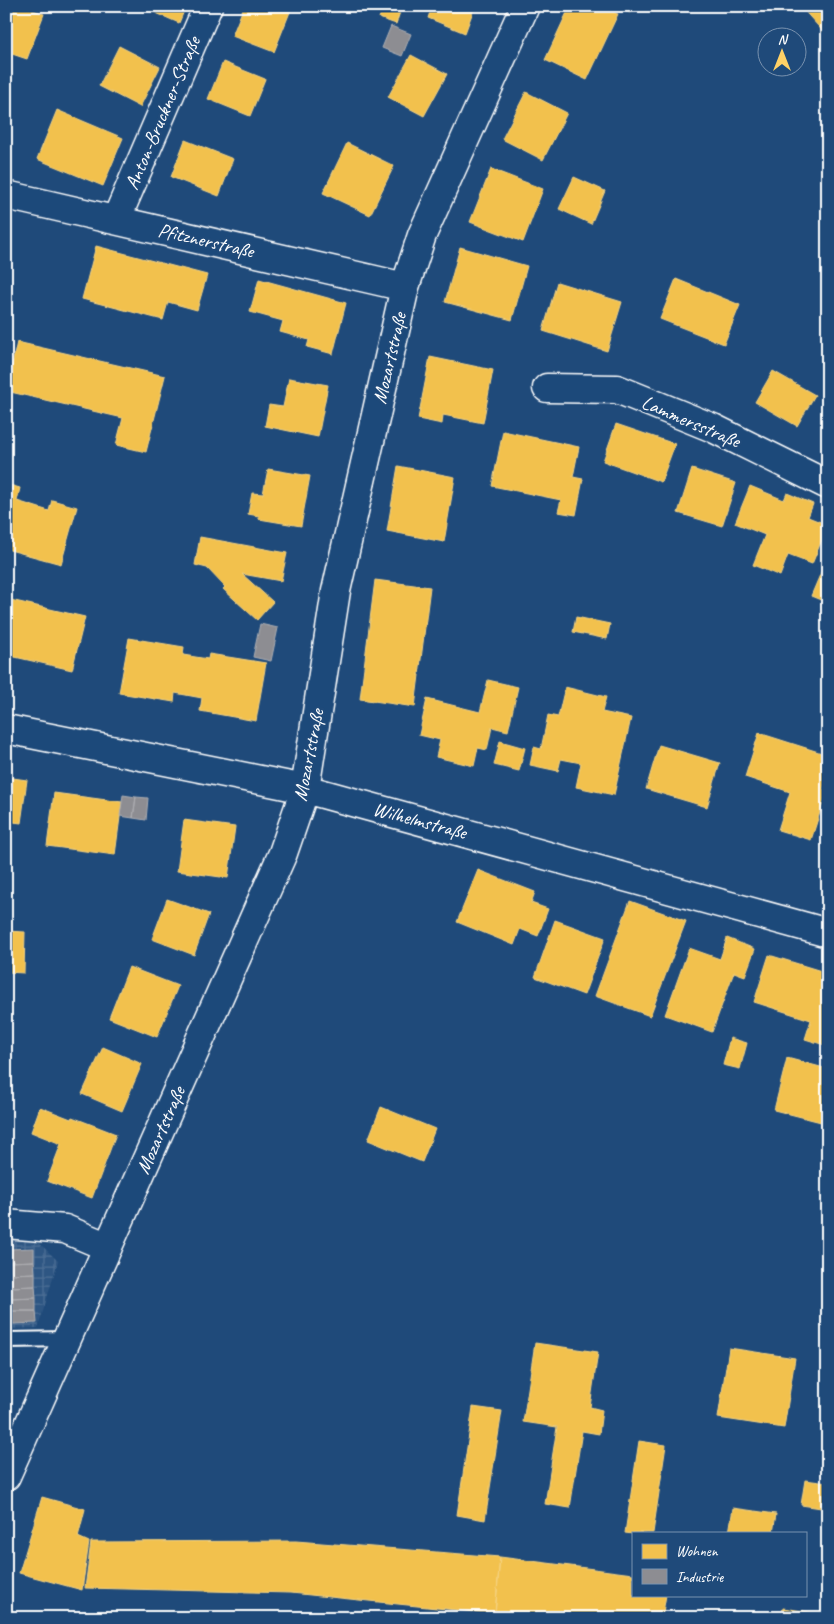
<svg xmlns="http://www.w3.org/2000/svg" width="834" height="1624" font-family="Caveat,sans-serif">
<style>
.industrial{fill:url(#industrial-grid)}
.homes{fill:#f2c14e;stroke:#f6d483}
.industry{fill:#8d8d92;stroke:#afafb3}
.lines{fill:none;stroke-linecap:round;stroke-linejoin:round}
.lane-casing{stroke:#fff;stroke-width:18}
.street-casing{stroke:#fff;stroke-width:31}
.lane{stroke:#1f4a7a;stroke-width:14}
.street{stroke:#1f4a7a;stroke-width:28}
.labels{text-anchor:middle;stroke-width:5;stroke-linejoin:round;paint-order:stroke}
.street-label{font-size:20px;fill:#fff;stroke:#1f4a7a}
</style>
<defs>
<pattern id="industrial-grid" width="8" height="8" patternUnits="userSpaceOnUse" patternTransform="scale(1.25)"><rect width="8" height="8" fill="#2e5683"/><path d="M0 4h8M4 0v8" fill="none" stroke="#4d6f96"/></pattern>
</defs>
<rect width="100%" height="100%" fill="#1f4a7a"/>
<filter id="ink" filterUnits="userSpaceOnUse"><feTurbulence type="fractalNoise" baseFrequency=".02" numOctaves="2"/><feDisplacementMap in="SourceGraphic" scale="10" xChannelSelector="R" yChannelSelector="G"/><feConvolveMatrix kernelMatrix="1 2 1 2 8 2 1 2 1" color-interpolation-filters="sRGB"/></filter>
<g filter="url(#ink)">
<path class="industrial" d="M6,1239L37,1241L58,1261L38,1328L6,1329Z"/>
<path class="homes" d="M6,6H23L44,14L27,59L6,52Z
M140,6H186L179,23Z
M244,6L292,7L274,52L232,36Z
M384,6L400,12L396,24L379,18Z
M432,6H475L465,33L428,18Z
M570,6H602L618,14L587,80L545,60Z
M616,6H633L630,13Z
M800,6H828V37Z
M119,46L160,67L140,107L99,86Z
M411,55L447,74L424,116L388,97Z
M223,62L265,79L250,116L208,99Z
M526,92L567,113L543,160L502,139Z
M57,110L123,138L103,186L37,159Z
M185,140L233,159L219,196L171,177Z
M347,143L394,166L370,215L323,193Z
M491,169L543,189L523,242L470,222Z
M574,177L605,191L591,224L559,209Z
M96,246L207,275L197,310L168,302L163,320L82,299Z
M460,247L527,266L512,320L445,302Z
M259,279L346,303L333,354L307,347L309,340L280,332L283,321L250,312Z
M676,279L740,305L724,344L660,319Z
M557,282L622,302L607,351L543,331Z
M17,342L165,376L146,452L116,445L123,418L6,391Z
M430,357L493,370L483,423L443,415L442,424L418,419Z
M773,371L815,395L797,426L755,402Z
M289,378L328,385L318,437L265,426L269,405L283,407Z
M616,424L675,444L661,482L603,461Z
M503,431L579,447L573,477L583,479L576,515L558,512L561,500L492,486Z
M398,466L455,477L444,542L387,531Z
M268,469L310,476L301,526L259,519V516L248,514L252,493L263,494Z
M692,469L736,483L722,526L678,513Z
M6,484L20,488L17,501L49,511L52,500L77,507L61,564L6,549Z
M750,486L784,500L787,493L813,504L808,517L828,525L812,564L788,555L780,576L753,565L765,535L735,523Z
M200,537L287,553L281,581L242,574L273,602L257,620L223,589L225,587L207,568L195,565Z
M828,556V603L811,596Z
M375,580L430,587L415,707L360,699Z
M6,599L85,617L72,670L6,655Z
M576,617L610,624L607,639L573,632Z
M129,638L184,647L183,655L208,659L209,654L266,663L256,721L200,711L202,698L175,693L174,702L119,693Z
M488,680L518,687L508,731L492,727L487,750L478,748L474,766L436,757L440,740L419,735L427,699L480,712Z
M565,687L606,697L602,712L631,718L614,795L576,787L581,763L561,759L558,771L530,765L534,747L541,749L548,715L558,717Z
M759,733L828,755V776L823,789L827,791L811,840L778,830L790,792L745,777Z
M500,741L525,748L519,771L494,765Z
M659,745L720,763L707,807L646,789Z
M6,777L27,780L21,823L6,821Z
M54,793L122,802L115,855L47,846Z
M184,820L235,827L228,878L177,871Z
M478,870L535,892L531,903L548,909L538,936L520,929L514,945L457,922Z
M167,899L209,914L194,955L152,939Z
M630,901L686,921L650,1016L595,996Z
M555,920L605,938L584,995L535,977Z
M6,931L25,932L24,973L6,972Z
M727,938L755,949L745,976L734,972L712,1032L665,1015L689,948L720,959Z
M769,955L828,973V1046L805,1039L811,1020L754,1002Z
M129,967L178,986L157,1037L109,1018Z
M730,1038L747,1043L740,1069L723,1065Z
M103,1047L142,1064L122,1111L82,1094Z
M787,1058L828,1069V1098L821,1122L774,1110Z
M40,1107L71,1119L72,1117L116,1134L92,1198L47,1181L61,1144L31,1132Z
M381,1107L435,1129L422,1162L368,1140Z
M535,1343L598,1352L590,1407L602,1410L599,1434L582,1431L570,1508L545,1504L557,1427L523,1422Z
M729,1348L795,1358L784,1428L718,1418Z
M473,1407L502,1411L485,1520L457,1515Z
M639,1441L666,1445L653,1533H633V1534L625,1533Z
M805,1480L828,1483V1509L801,1505Z
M42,1497L85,1509L78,1537L89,1542L82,1590L19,1573Z
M733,1508L776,1514L773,1533H729Z
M296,1541L500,1557L495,1614L291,1593L85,1588L91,1542Z
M500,1557L633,1574V1595H666L662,1618H524L495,1614Z
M783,1608L828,1615V1618H781Z"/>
<path class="industry" d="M391,26L411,34L402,56L382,48Z
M260,624L278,628L271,661L253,657Z
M123,795L136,797L133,818L120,816Z
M136,797L148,798L146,820L133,818Z
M34,1248V1261L10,1262V1249Z
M34,1261L35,1273L11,1274L10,1262Z
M35,1273V1286L11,1287V1274Z
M35,1286L36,1298L11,1299V1287Z
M36,1298V1311H12L11,1299Z
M12,1311H36L37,1323L12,1324Z"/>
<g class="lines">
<g class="lane-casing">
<path id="lane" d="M6,1340L67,1339"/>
</g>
<g class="street-casing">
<path id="street" d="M6,195L405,287
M116,220L208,6
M547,388L617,389L713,428L828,485
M6,729L305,789L828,933
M6,1224L65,1229L108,1247
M6,1476L283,853L305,789L336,591L405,287L422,235L525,6"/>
</g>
<use href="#lane" class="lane"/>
<use href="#street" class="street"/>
</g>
</g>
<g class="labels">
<g class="street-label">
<text transform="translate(162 113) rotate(-67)" y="7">Anton-Bruckner-Straße</text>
<text transform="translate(206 240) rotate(13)" y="7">Pfitznerstraße</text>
<text transform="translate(389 358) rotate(-77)" y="7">Mozartstraße</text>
<text transform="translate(691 421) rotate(23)" y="7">Lammersstraße</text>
<text transform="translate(308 755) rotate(-79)" y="7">Mozartstraße</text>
<text transform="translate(420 820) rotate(15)" y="7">Wilhelmstraße</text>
<text transform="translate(160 1130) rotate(-66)" y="7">Mozartstraße</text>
</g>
</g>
<rect width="834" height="1624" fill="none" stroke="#1f4a7a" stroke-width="25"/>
<rect x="12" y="12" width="809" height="1599" fill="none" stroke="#fff" stroke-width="2" filter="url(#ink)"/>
<rect x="632" y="1532" width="175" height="65" fill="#1f4a7a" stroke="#7992af"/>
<rect x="642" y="1544" width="25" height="15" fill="#f2c14e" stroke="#7992af"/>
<text x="676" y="1556" font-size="15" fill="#ffffff">Wohnen</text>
<rect x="642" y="1569" width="25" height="15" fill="#8d8d92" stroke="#7992af"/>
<text x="676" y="1582" font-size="15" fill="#ffffff">Industrie</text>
<g transform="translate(782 52)"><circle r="24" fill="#1f4a7a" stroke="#7992af"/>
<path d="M0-4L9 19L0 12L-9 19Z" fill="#ffd166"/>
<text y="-8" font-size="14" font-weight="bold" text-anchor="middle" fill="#ffffff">N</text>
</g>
</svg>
